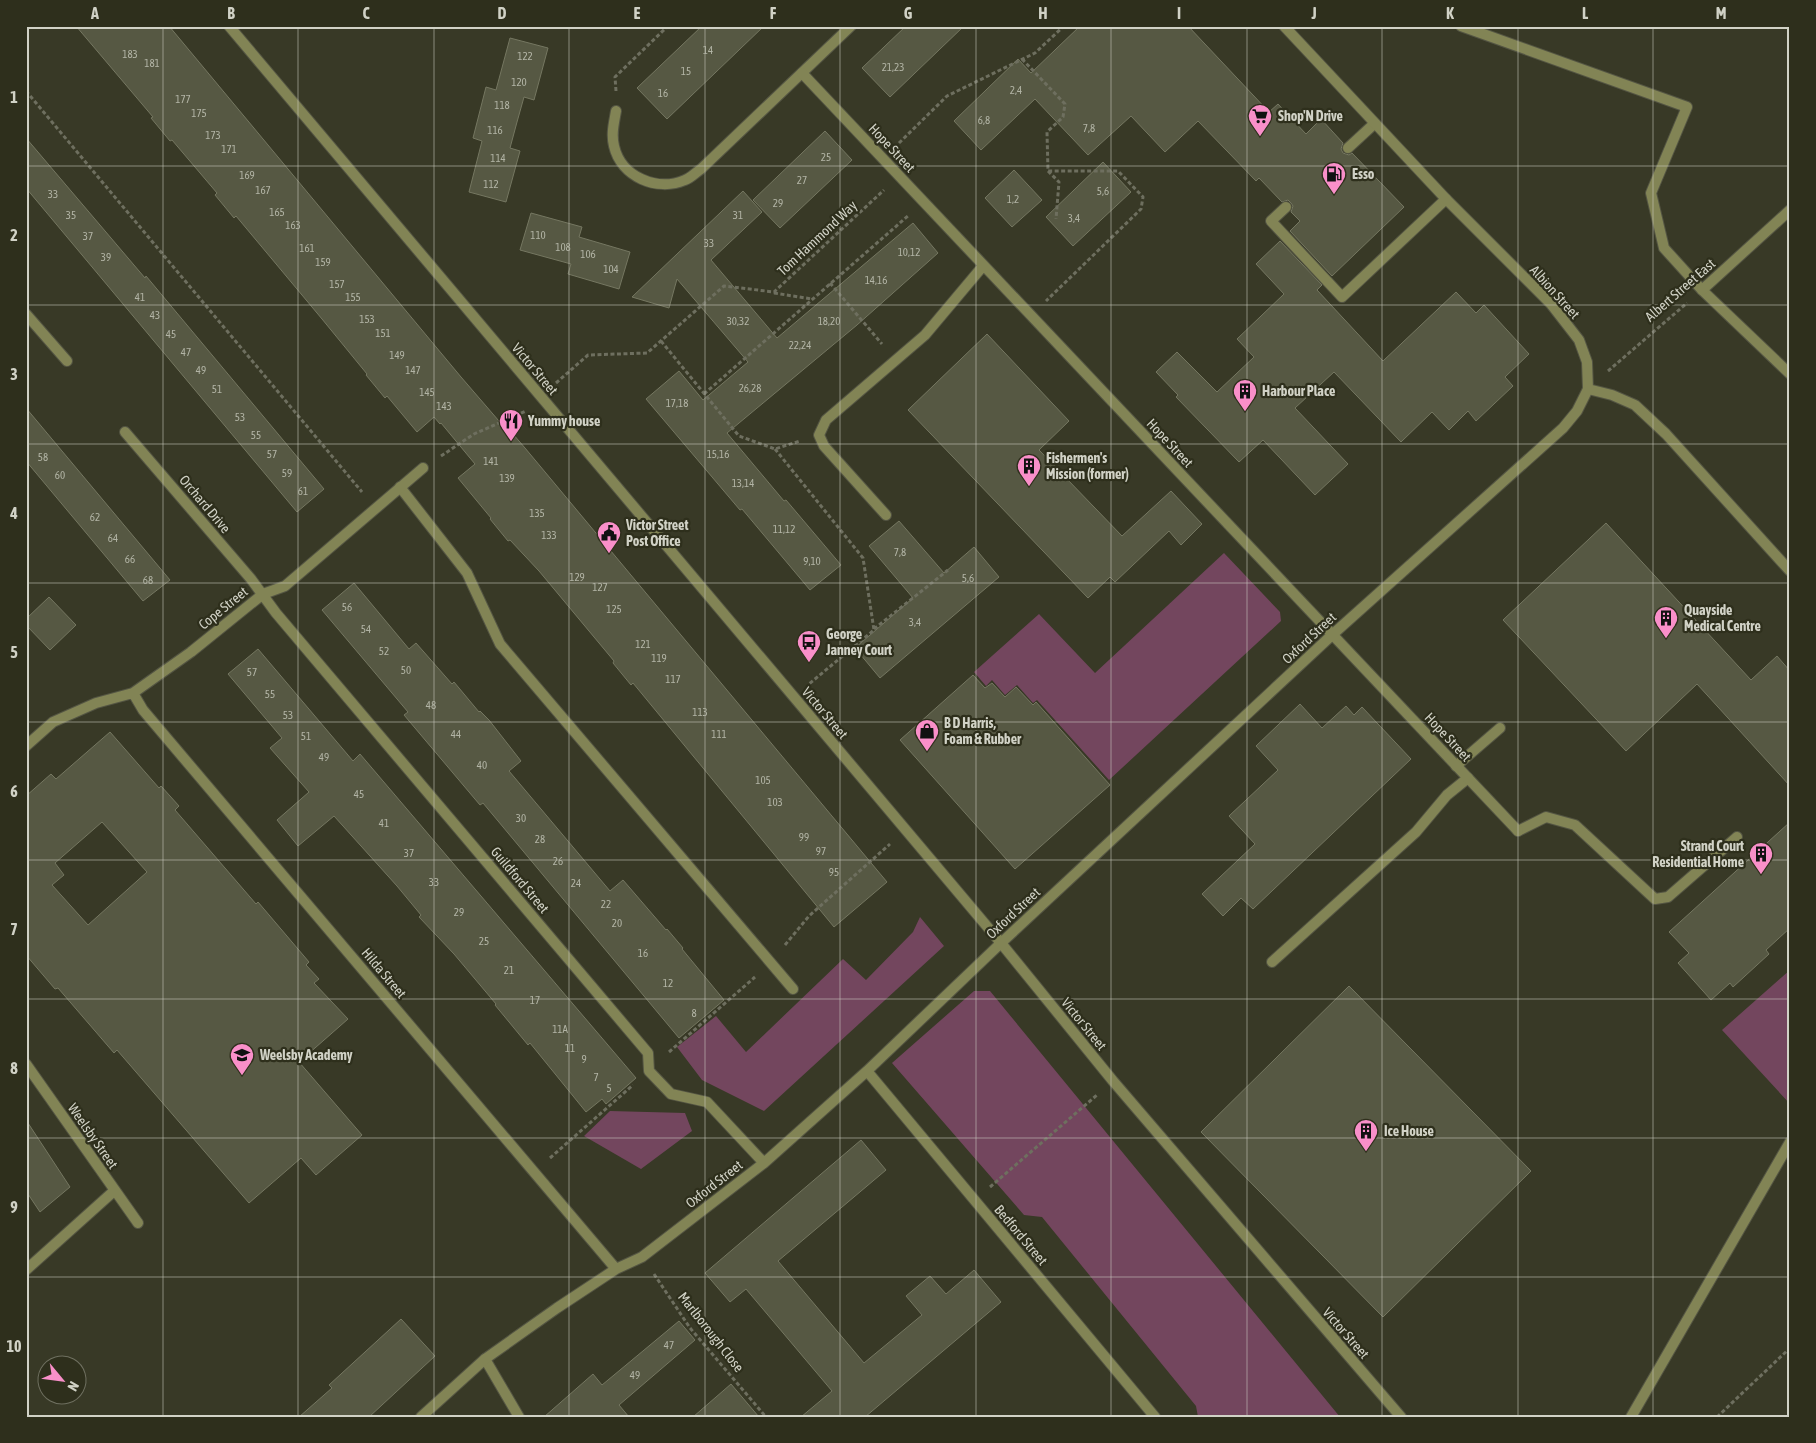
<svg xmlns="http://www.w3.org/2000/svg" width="1816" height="1443" font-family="'Asap Condensed',sans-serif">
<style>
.green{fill:#73465e}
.building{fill:#565843;stroke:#757761;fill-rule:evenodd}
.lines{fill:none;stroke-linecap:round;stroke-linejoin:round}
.service-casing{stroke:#545543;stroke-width:12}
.minor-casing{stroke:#545543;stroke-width:12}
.path{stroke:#6e6f5f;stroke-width:3;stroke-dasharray:4 2.5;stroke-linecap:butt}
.service{stroke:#828455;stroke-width:10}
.minor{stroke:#828455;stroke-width:10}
.grid{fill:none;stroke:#d1d2c6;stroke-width:1;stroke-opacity:0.55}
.labels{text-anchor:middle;stroke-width:4.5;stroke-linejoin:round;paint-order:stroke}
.number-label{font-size:11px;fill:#b2b4a5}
.poi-label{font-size:14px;font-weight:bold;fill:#d1d2c6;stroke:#2e2f1c;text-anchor:start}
.street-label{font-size:14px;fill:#d1d2c6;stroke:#2e2f1c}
.neatline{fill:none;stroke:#d1d2c6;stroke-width:2}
.grid-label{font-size:16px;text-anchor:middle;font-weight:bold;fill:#d1d2c6}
</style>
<rect width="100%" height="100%" fill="#383926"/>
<path class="green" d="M1224,553L1280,612L1281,621L1109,780L1037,700L1033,703L1017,685L1005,695L992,680L986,686L974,672L1039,614L1095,673Z
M920,917L944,946L764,1111L702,1080L677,1047L716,1016L746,1052L843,959L866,980L913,932Z
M1790,970V1104L1722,1030Z
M974,991H990L1340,1417H1198L1196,1406L1042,1217L1024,1215L892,1063Z
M610,1111L685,1113L692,1131L641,1169L584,1136Z"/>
<path class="building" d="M76,26H169L461,377L505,428L507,427L525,448L887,882L834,927L633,683L631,685L613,663L614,661L539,571L510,540L508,541L490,519L491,518L458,478L475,464L441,423L440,424L434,417L417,432L387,396L385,398L366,375L367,374L322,319L236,216L234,218L215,195L217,193L172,140L170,141L151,118L153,117Z
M702,26H764L667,119L637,88Z
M906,26H964L890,97L862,68Z
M1080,26H1188L1269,112L1278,104L1306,134L1321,119L1343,143L1341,149L1343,153L1349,155L1352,153L1404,207L1332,276L1290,231L1300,221L1291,212L1293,206L1291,203L1288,200L1282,202L1259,178L1256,181L1198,121L1165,152L1131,116L1088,155L1035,99L981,150L954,121L1018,59L1031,73Z
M510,38L548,48L534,100L524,97L517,122L510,148L520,151L506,202L469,192L482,141L473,138L486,87L496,90Z
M825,131L852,160L780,228L753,200Z
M26,138L145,278L146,276L324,489L297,512L26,188Z
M1103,162L1131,192L1073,246L1046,217Z
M1014,170L1042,200L1012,227L985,198Z
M743,191L762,212L711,260L777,338L913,223L938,253L857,325L727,433L784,501L786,500L841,565L810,590L742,509L740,510L646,399L679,371L703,400L748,362L677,279L669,308L632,297Z
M531,213L582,227L579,237L630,252L619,289L568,274L571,264L520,250Z
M1280,241L1322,285L1317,290L1383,361L1456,292L1476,313L1484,305L1529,354L1505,377L1513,386L1476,421L1468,411L1449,430L1432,412L1401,442L1334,372L1295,408L1348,464L1315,495L1263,440L1239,462L1176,397L1178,395L1156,372L1177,352L1217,392L1254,357L1237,339L1284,294L1256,264Z
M987,334L1069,421L1039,450L1122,536L1171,491L1202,524L1181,545L1169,531L1115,582L1110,577L1088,598L908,410Z
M26,408L170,580L143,601L26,461Z
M899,521L944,573L974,547L999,577L880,678L855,648L913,598L869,546Z
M1606,523L1751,680L1777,656L1790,671V786L1697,684L1626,751L1503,620Z
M354,583L409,649L416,643L452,684L454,682L479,712L480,711L489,720L521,761L509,771L610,891L623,880L666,930L667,929L683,948L682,949L724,1000L679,1038L483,803L480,805L404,715L408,712L322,610Z
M49,597L76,625L50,650L26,625V619Z
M258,649L353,761L360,754L636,1078L606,1104L602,1099L586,1112L530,1043L528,1045L495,1005L496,1004L454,954L419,917L421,915L397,886L334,816L298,846L277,820L309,792L270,748L282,738L228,674Z
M973,675L985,688L992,683L1005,697L1016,687L1033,705L1036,702L1110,785L1015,869L900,740Z
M1300,704L1322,728L1346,706L1354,715L1362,707L1411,759L1253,909L1241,898L1223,916L1202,894L1255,844L1229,816L1278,770L1256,746Z
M110,732L159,788L161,786L179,806L175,810L256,904L258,902L309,962L306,965L319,979L314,983L348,1019L299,1062L362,1135L316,1175L301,1158L249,1203L117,1050L114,1053L58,988L55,989L26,955V796L51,774L56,779ZM102,822L147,872L88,925L52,885L64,875L55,863Z
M1790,822V928L1766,950L1769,954L1733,987L1730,983L1711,1000L1678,963L1689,953L1669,932Z
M1349,986L1531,1171L1383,1317L1201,1132Z
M26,1120L70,1187L40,1212L26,1191Z
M861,1140L886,1170L778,1261L864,1363L922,1315L906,1296L930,1276L946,1294L974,1270L1001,1302L865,1417H801L832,1391L746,1289L730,1302L705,1273Z
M401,1319L435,1356L369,1417H299L332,1388L329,1385Z
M679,1321L695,1340L619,1405L629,1417H544L593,1374L602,1385Z
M731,1384L759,1417H693Z"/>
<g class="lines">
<g class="service-casing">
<path id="service" d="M1461,26L1687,107L1651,193L1664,248L1702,290L1790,374
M616,111C614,123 611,134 614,146C621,177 657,192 685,180C691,178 696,172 701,169L851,26
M1348,148L1374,124
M1286,207L1271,221L1342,297L1446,199
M400,487L467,573L500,644L793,989
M1456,766L1500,728
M1518,831L1546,817L1575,825L1655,899L1668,897L1737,837
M1272,962L1416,832L1447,795L1468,778
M485,1359L519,1417
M1631,1417L1790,1142"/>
</g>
<g class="minor-casing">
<path id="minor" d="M229,26L1001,943L1113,1081L1401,1417
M1284,26L1446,199L1551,304L1579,340L1587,362L1588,389
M802,73L1518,831
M1702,290L1790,210
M26,314L67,361
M1588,389L1612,395L1635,405L1666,434L1790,571
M125,432L251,579L276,613L648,1053L649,1071L671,1094L707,1102L764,1163
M886,515L824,446L819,435L826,420L925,335L983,266
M133,693L143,710L616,1269
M26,746L53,722L96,703L133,693L191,652L263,594L285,586L423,468
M26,1064L138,1223
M867,1071L1155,1417
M26,1270L114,1191
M421,1417L485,1359L557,1308L616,1269L642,1257L764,1163L867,1071L1001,943L1332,635L1563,428L1577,411L1588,389"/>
</g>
<path class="path" d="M1022,59L1065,104L1063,117L1047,132L1048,171H1118L1143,197L1141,209L1046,301
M26,91L362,492
M616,91L615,77L668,26
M899,143L947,96L1035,53L1064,26
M1048,171L1059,182L1056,219
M830,283L882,344
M774,293L812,299
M661,341L739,436L775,449L800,441
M1608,371L1687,303
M556,383L588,355L647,353L724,286L774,292L884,190
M704,394L909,215
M775,449L863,558L874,630L809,684
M441,456L474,434L526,411
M874,629L948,570
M785,945L809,916L890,844
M669,1052L755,977
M550,1158L633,1085
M990,1187L1097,1095
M654,1274L690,1328L766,1417
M1717,1417L1790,1348"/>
<use href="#service" class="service"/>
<use href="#minor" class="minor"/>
</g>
<path class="grid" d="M163,26V1417M298,26V1417M434,26V1417M569,26V1417M705,26V1417M840,26V1417M976,26V1417M1111,26V1417M1247,26V1417M1382,26V1417M1518,26V1417M1653,26V1417M26,166H1790M26,305H1790M26,444H1790M26,583H1790M26,722H1790M26,860H1790M26,999H1790M26,1138H1790M26,1277H1790"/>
<defs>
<g id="supermarket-pin" transform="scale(1.25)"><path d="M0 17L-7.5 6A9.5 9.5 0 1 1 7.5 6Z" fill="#f98fc9" stroke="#2e2f1c"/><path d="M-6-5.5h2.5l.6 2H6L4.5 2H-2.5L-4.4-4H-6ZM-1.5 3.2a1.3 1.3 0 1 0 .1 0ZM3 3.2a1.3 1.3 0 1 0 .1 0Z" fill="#111"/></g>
<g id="fuel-pin" transform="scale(1.25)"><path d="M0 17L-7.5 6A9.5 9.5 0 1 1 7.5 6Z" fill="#f98fc9" stroke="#2e2f1c"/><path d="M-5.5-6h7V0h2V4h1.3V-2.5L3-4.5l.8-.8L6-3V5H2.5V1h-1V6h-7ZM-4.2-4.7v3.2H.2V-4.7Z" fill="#111"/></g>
<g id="building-pin" transform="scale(1.25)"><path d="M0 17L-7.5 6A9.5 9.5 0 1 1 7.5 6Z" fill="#f98fc9" stroke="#2e2f1c"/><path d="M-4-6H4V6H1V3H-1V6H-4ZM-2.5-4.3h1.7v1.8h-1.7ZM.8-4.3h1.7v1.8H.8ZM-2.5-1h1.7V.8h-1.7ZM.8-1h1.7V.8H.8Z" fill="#111"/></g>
<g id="restaurant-pin" transform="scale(1.25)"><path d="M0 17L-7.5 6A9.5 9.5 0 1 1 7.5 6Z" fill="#f98fc9" stroke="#2e2f1c"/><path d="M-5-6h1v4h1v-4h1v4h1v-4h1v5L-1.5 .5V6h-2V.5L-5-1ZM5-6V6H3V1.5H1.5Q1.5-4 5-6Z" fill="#111"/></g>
<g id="civic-pin" transform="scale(1.25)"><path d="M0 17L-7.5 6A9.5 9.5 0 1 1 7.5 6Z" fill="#f98fc9" stroke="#2e2f1c"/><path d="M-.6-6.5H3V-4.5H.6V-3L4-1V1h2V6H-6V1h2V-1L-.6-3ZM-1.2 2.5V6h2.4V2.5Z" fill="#111"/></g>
<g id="bus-pin" transform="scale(1.25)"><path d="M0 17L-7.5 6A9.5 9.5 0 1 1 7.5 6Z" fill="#f98fc9" stroke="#2e2f1c"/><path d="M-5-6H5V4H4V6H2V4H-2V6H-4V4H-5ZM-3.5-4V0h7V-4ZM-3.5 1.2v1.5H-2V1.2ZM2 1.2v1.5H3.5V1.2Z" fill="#111"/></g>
<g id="shop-pin" transform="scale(1.25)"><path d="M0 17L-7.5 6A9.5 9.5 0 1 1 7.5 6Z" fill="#f98fc9" stroke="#2e2f1c"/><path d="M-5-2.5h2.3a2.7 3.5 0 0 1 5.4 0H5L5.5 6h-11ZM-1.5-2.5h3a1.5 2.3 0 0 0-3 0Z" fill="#111"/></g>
<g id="school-pin" transform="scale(1.25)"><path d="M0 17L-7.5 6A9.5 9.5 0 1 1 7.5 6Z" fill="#f98fc9" stroke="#2e2f1c"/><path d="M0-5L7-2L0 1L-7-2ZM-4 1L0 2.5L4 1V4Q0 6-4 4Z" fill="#111"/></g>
</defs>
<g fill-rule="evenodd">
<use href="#supermarket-pin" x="1260" y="116"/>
<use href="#fuel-pin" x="1334" y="174"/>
<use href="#building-pin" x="1245" y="391"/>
<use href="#restaurant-pin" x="511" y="421"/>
<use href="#building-pin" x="1029" y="466"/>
<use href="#civic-pin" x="609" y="533"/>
<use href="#building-pin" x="1666" y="618"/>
<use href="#bus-pin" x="809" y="642"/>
<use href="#shop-pin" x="927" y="731"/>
<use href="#building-pin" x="1761" y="854"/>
<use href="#school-pin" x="242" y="1055"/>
<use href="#building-pin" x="1366" y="1131"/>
</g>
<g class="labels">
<g class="number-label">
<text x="708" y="54">14</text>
<text x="130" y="58">183</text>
<text x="525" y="60">122</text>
<text x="152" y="67">181</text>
<text x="893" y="71">21,23</text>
<text x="686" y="75">15</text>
<text x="519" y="86">120</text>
<text x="1016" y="94">2,4</text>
<text x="663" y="97">16</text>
<text x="183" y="103">177</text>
<text x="502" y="109">118</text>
<text x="199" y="117">175</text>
<text x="984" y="124">6,8</text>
<text x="1089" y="132">7,8</text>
<text x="495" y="134">116</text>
<text x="213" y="139">173</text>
<text x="229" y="153">171</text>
<text x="826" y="161">25</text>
<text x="498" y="162">114</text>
<text x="247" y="179">169</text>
<text x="802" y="184">27</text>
<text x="491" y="188">112</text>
<text x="263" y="194">167</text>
<text x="1103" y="195">5,6</text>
<text x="53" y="198">33</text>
<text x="1013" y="203">1,2</text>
<text x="778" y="207">29</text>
<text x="277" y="216">165</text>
<text x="71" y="219">35</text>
<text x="738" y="219">31</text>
<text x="1074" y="222">3,4</text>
<text x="293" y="229">163</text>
<text x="538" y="239">110</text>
<text x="88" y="240">37</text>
<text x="709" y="247">33</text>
<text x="563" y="251">108</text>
<text x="307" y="252">161</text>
<text x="909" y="256">10,12</text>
<text x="588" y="258">106</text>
<text x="106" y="261">39</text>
<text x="323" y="266">159</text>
<text x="611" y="273">104</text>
<text x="876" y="284">14,16</text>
<text x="337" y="288">157</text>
<text x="140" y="301">41</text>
<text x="353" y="301">155</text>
<text x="155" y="319">43</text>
<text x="367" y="323">153</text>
<text x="738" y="325">30,32</text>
<text x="829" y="325">18,20</text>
<text x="383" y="337">151</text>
<text x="171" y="338">45</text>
<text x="800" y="349">22,24</text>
<text x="186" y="356">47</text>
<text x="397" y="359">149</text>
<text x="201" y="374">49</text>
<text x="413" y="374">147</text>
<text x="750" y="392">26,28</text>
<text x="217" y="393">51</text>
<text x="427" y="396">145</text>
<text x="677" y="407">17,18</text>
<text x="444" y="410">143</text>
<text x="240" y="421">53</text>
<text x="256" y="439">55</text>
<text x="272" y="458">57</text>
<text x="718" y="458">15,16</text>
<text x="43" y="461">58</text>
<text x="491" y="465">141</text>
<text x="287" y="477">59</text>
<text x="60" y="479">60</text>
<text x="507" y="482">139</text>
<text x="743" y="487">13,14</text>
<text x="303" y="495">61</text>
<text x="537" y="517">135</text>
<text x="95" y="521">62</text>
<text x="784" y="533">11,12</text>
<text x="549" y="539">133</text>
<text x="113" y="542">64</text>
<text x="900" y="556">7,8</text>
<text x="130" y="563">66</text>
<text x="812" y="565">9,10</text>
<text x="577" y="581">129</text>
<text x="968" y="582">5,6</text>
<text x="148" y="584">68</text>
<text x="600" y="591">127</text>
<text x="347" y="611">56</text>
<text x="614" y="613">125</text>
<text x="915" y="626">3,4</text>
<text x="366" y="633">54</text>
<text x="643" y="648">121</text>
<text x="384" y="655">52</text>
<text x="659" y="662">119</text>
<text x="406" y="674">50</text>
<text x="252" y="676">57</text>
<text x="673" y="683">117</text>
<text x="270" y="698">55</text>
<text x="431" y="709">48</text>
<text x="700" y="716">113</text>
<text x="288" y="719">53</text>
<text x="456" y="738">44</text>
<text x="719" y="738">111</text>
<text x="306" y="740">51</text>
<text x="324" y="761">49</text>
<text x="482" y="769">40</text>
<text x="763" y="784">105</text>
<text x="359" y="798">45</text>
<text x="775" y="806">103</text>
<text x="521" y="822">30</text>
<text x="384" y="827">41</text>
<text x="804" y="841">99</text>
<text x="540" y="843">28</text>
<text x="821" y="855">97</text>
<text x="409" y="857">37</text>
<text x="558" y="865">26</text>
<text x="834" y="876">95</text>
<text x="434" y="886">33</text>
<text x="576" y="887">24</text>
<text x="606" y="908">22</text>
<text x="459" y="916">29</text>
<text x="617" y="927">20</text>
<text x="484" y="945">25</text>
<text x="643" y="957">16</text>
<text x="509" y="974">21</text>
<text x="668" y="987">12</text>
<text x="535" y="1004">17</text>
<text x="694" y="1017">8</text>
<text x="560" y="1033">11A</text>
<text x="570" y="1052">11</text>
<text x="584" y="1063">9</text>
<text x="596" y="1081">7</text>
<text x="609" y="1092">5</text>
<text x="669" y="1349">47</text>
<text x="635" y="1379">49</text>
</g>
<g class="poi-label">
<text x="1278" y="121">Shop'N Drive</text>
<text x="1352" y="179">Esso</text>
<text x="1262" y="396">Harbour Place</text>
<text x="528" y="426">Yummy house</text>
<text x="1046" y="463">Fishermen's<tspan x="1046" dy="16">Mission (former)</tspan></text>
<text x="626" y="530">Victor Street<tspan x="626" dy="16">Post Office</tspan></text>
<text x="1684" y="615">Quayside<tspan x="1684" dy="16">Medical Centre</tspan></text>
<text x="826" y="639">George<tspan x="826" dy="16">Janney Court</tspan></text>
<text x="944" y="728">B D Harris,<tspan x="944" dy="16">Foam &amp; Rubber</tspan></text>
<text x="1744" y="851" text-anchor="end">Strand Court<tspan x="1744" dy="16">Residential Home</tspan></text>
<text x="260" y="1060">Weelsby Academy</text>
<text x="1384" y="1136">Ice House</text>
</g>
<g class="street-label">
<text transform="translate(892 148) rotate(47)" y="5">Hope Street</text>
<text transform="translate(817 238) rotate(-43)" y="5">Tom Hammond Way</text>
<text transform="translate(1680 290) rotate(-41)" y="5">Albert Street East</text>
<text transform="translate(1555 292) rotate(48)" y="5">Albion Street</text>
<text transform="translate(535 369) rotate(50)" y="5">Victor Street</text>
<text transform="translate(1170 443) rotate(47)" y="5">Hope Street</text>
<text transform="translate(205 504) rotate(50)" y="5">Orchard Drive</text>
<text transform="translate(223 608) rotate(-39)" y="5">Cope Street</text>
<text transform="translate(1309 638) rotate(-43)" y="5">Oxford Street</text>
<text transform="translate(825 713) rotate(50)" y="5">Victor Street</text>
<text transform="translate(1448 737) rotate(47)" y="5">Hope Street</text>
<text transform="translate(520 880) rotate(50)" y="5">Guildford Street</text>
<text transform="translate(1013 913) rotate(-43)" y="5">Oxford Street</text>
<text transform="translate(384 973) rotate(50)" y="5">Hilda Street</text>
<text transform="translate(1084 1024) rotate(51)" y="5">Victor Street</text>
<text transform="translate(93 1136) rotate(55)" y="5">Weelsby Street</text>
<text transform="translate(714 1184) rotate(-38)" y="5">Oxford Street</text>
<text transform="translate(1021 1235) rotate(50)" y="5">Bedford Street</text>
<text transform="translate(711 1332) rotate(52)" y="5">Marlborough Close</text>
<text transform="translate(1346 1333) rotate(49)" y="5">Victor Street</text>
</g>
</g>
<rect width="1816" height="1443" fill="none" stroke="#2e2f1c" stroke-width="55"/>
<g transform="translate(62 1380) rotate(119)"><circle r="24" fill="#2e2f1c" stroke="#6f7060"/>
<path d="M0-4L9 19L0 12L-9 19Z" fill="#f98fc9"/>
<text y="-8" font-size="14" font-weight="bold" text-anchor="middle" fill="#d1d2c6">N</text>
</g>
<rect x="28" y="28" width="1760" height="1388" class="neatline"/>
<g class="grid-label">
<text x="95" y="19">A</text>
<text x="231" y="19">B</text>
<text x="366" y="19">C</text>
<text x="502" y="19">D</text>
<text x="637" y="19">E</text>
<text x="773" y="19">F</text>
<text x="908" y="19">G</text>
<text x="1043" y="19">H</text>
<text x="1179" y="19">I</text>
<text x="1314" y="19">J</text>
<text x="1450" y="19">K</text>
<text x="1585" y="19">L</text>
<text x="1721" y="19">M</text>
<text x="14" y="103">1</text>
<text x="14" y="241">2</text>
<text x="14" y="380">3</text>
<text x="14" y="519">4</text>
<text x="14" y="658">5</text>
<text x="14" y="797">6</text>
<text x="14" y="935">7</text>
<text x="14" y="1074">8</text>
<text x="14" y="1213">9</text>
<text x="14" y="1352">10</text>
</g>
</svg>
